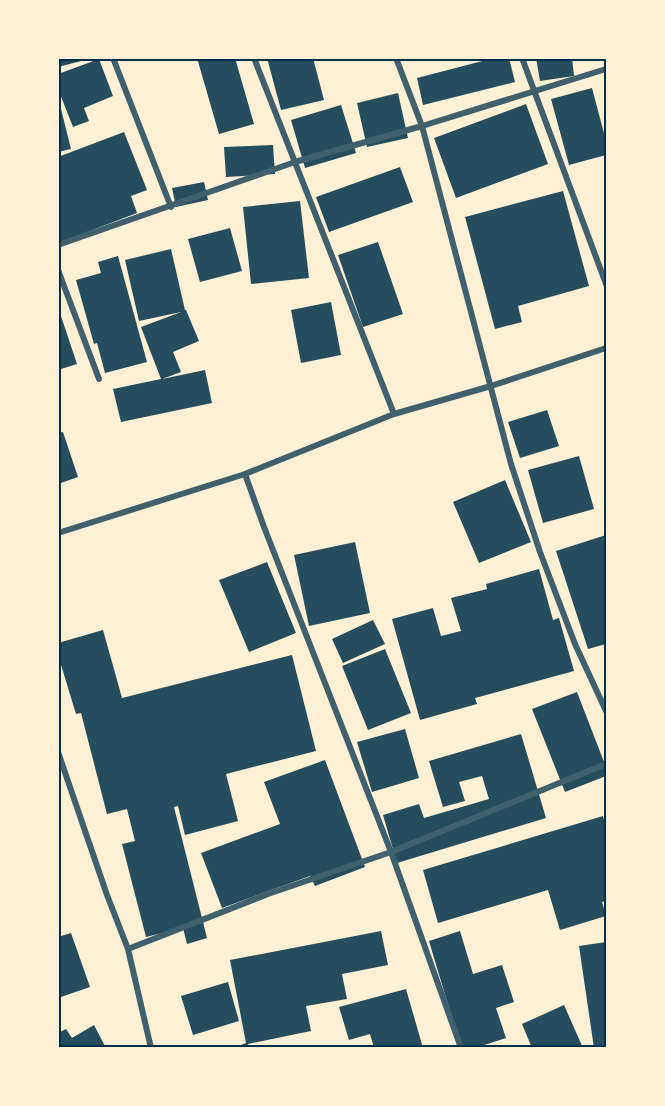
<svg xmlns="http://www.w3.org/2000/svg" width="665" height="1106" font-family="'Varela Round',sans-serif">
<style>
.building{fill:#264d5e}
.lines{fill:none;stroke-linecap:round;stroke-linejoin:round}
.minor{stroke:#3f606c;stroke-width:6}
.neatline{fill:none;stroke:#003049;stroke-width:2}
</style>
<rect width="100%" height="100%" fill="#fdf0d5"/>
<path class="building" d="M58,58H89V59L58,67Z
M197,58H235L254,124L219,134Z
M267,58H313L324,100L281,110Z
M494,58H509L515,82L423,105L417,78Z
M536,58H572L574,76L540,81Z
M99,59L113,96L84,108L89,121L73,127L58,89V74Z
M592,88L606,141V155L569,165L551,99Z
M398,93L408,138L367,147L357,103Z
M526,104L548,164L456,198L434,138Z
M341,105L356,153L305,168L291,120Z
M61,109L71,149L58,152V110Z
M124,132L147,190L131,196L137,213L61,242L58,237V157Z
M273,145L275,174L226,177L224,147Z
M400,167L413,202L329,232L316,197Z
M204,182L208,200L176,207L172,188Z
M563,191L589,286L518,306L522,322L495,329L465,217Z
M300,201L309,278L251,284L243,207Z
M230,228L242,271L200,282L188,239Z
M378,242L403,314L363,327L338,255Z
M171,249L185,310H186L199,341L173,352L181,372L162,379L205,370L212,403L121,422L113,389L161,379L141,327L181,312L139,321L125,260Z
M118,256L147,362L105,373L97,343L94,344L76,280L101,273L98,262Z
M331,302L341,355L301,363L291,310Z
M58,307L77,364L58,370Z
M547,410L559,446L520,458L508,422Z
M63,432L78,477L58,484V433Z
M579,456L594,509L543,523L528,470Z
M505,480L531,542L479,563L453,502Z
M606,535V644L588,649L556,551Z
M355,542L370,613L309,626L294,555Z
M267,562L296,633L249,652L219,580Z
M539,569L553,620L559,618L574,671L475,698L477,704L420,720L392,619L433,608L441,636L461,631L451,598L487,589L486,584Z
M373,620L385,644L343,663L332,639Z
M103,630L122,698L292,655L316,751L226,774L238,821L185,835L178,806L174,807L207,938L187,944L183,928L146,937L122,844L135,841L127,809L107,814L81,713L76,714L58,655V643Z
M385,649L411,713L368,730L342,666Z
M577,692L606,767V776L565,792L532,709Z
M405,729L419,778L372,792L357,742Z
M521,734L546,818L397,863L383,815L419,804L424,818L489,799L482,776L459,782L465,801L443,807L429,761Z
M325,760L365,867L315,886L310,876L222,908L201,853L280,824L264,782Z
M603,816L606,829V901L602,902L606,916L560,930L548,890L438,923L423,870Z
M381,931L388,965L342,974L347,999L306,1006L311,1031L248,1044L249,1048H234L246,1043L230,960Z
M460,931L473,974L502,965L514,1002L496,1008L506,1038L475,1048H461L429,941Z
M71,933L90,987L58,998V937Z
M606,942V1048H594L579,946Z
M228,982L239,1021L193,1035L181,996Z
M406,989L423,1048H374L370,1034L349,1040L339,1007Z
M564,1005L583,1048H532L522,1024Z
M94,1025L106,1048H58V1033L66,1029L72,1038Z"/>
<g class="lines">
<path class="minor" d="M113,58L171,207
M254,58L394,414
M396,58L422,126L511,464L540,552L575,644L606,711
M522,58L606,284
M58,245L295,162L422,126L606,69
M58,270L99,379
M245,474L264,527L391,852L461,1048
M58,533L245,474L394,414L491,386L606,348
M58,752L107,895L128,949L151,1048
M128,949L268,894L391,852L606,764"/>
</g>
<rect width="665" height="1106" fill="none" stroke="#fdf0d5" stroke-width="120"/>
<rect x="60" y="60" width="545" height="986" class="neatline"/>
</svg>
